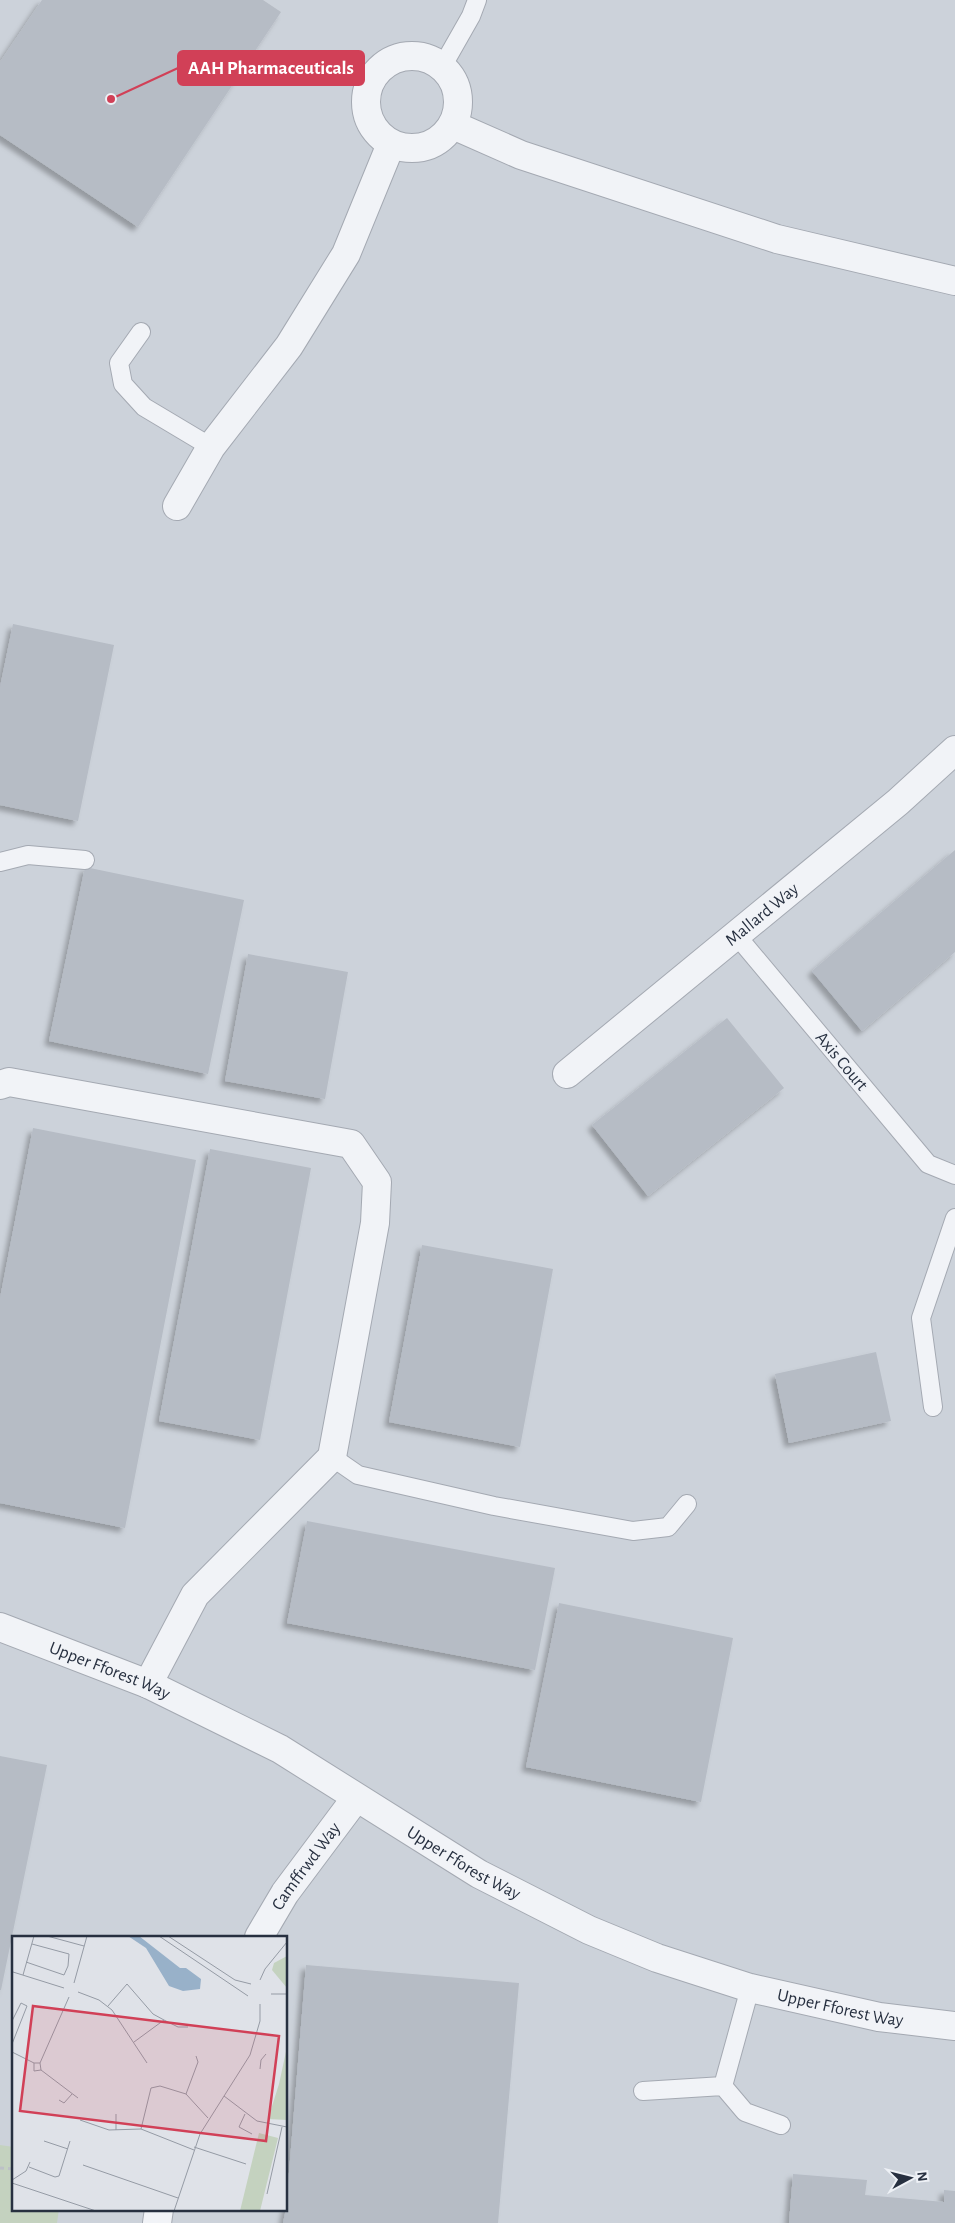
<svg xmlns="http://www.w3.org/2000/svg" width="955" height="2223" font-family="'Alegreya Sans',sans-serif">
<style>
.built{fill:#ccd2da;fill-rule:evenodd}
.green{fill:#c4d2bf}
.building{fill:#b6bcc5;filter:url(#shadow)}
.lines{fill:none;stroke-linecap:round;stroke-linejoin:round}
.lane-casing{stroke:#a4a9b2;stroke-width:20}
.street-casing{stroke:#a4a9b2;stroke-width:30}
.path{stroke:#bcc0c7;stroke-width:3;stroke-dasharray:4 4;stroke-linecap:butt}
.lane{stroke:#f1f3f7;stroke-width:18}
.street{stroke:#f1f3f7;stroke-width:28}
.labels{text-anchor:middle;stroke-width:4;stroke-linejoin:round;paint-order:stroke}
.street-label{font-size:18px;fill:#273040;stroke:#eef1f6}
.inset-road{fill:none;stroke:#959ba5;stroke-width:1}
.view{fill:#d14057;fill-opacity:0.15;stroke:#d14057;stroke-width:2.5}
.inset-edge{fill:none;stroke:#273040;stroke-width:2.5}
.leader{fill:none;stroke:#d14057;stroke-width:2}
.callout-dot{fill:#d14057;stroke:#eef1f6;stroke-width:2}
.callout{fill:#d14057;stroke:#d14057;stroke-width:2}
.callout-label{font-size:19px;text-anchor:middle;font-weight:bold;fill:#fff}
</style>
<defs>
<filter id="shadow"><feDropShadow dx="-4.5" dy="4.5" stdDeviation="2.5" flood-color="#0004"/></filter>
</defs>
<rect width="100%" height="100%" fill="#dfe2e8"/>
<path class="built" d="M0,0H955V2223H0ZM14,1937H286V2209H14Z"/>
<path class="green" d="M0,2145L14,2147V2209H59L57,2223H0Z"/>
<path class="building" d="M42,0H263L281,12L138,227L0,135V62Z
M13,624L114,645L78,821L0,805V687Z
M955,850V952L862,1031L812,971Z
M85,867L244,900L208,1074L49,1041Z
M248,954L348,972L325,1099L225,1081Z
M727,1018L784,1088L648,1196L592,1125Z
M33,1128L196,1160L125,1528L0,1503V1298Z
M210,1149L311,1168L260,1440L159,1421Z
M422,1245L553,1269L520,1447L389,1422Z
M876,1352L891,1421L789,1443L775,1374Z
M307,1521L555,1568L535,1670L287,1623Z
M559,1603L733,1638L701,1802L526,1767Z
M0,1756L47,1765L1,1990H0Z
M306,1965L519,1983L498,2223H283L286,2209Z
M793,2174L867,2180L865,2195L944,2202V2190L955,2191V2223H789Z"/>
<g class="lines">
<g class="lane-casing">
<path id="lane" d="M442,67L471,16L477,0
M141,332L119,363L123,384L144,407L211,447
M0,862L28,855L85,860
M737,936L928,1164L955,1175
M933,1407L921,1318L955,1218
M332,1457L358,1475L494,1506L633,1531L668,1527L687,1504
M723,2086L750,1988
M723,2086L745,2112L781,2125
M643,2091L723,2086"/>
</g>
<g class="street-casing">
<g id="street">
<circle cx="412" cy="102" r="46"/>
<path d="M453,125L521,155L777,239L955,281"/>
<path d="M177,506L211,447L289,346L346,254L391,144"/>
<path id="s1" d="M567,1074L898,802L955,750"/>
<path d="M0,1085L9,1082L351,1144L377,1182L375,1223L332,1457L195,1595L148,1684"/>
<path id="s2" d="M0,1627L148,1684L280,1749L479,1874L589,1930L657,1958L750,1988L879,2017L955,2026"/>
<path id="s3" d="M259,1937L285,1893L356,1798"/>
<path d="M157,2223L159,2209"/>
</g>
</g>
<path class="path" d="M0,2168L14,2169"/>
<use href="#lane" class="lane"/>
<use href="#street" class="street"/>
</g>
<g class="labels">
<g class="street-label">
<text dy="6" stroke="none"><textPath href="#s1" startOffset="252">Mallard Way</textPath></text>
<text transform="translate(842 1061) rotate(50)" y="6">Axis Court</text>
<text dy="6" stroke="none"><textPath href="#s2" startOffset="118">Upper Fforest Way</textPath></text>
<text dy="6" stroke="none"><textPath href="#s2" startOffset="522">Upper Fforest Way</textPath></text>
<text dy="6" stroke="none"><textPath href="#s3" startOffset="85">Camffrwd Way</textPath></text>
<text dy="6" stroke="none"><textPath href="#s2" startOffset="928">Upper Fforest Way</textPath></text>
</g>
</g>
<g transform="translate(12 1936)">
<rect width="275" height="275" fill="#dfe2e8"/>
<path d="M275,20V52L260,34L262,27ZM275,111V184L256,183L267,148ZM247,197L266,202L248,275H228Z" fill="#c4d2bf"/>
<path d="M116,0H127L168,32H174L189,43L188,53L171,55L157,50L134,12Z" fill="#98b1c9"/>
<path class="inset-road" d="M35,0L72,10M147,0L236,60M156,0L223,44L239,48M14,26L52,39L56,30L57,18L20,8M1,36L52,52M11,39L22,0M248,44L253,33L275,6M62,47L75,0M66,56L87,64L100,74L135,127M259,58H275M96,70L115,48L141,78L152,84L122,106M152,84L166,91H176M0,85L9,67L15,70L0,108M0,116L22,127M28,127H22V135L29,134L28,127L57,61M248,133L249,124L254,118M29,134L66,162M174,158L186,126L184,120M212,160L245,185L275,191M47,164L52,167L60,158M233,178L227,191L240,198M68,184L97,194L129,193M104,194V178M32,205L56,213M182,211L234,228M182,214L129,193L139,152L148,150L174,158L196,182M71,229L166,262M17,231L43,241L47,240L58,205M0,244L14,235L18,226M0,247L84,275M255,258L270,191M162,275L188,198L238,119L248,85V68"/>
<path class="view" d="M21,70L267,100L254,205L8,175Z"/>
<rect width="275" height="275" class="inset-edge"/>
</g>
<path class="leader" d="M111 99L178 68"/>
<circle class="callout-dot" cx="111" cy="99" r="5"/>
<rect class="callout" x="178" y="51" width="186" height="34" rx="5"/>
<g class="callout-label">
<text x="271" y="74">AAH Pharmaceuticals</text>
</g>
<g transform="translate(910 2178) rotate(83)" stroke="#eef1f6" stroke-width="4" paint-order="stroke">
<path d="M0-4L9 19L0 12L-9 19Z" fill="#273040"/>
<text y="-8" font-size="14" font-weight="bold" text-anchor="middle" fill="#273040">N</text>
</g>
</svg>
